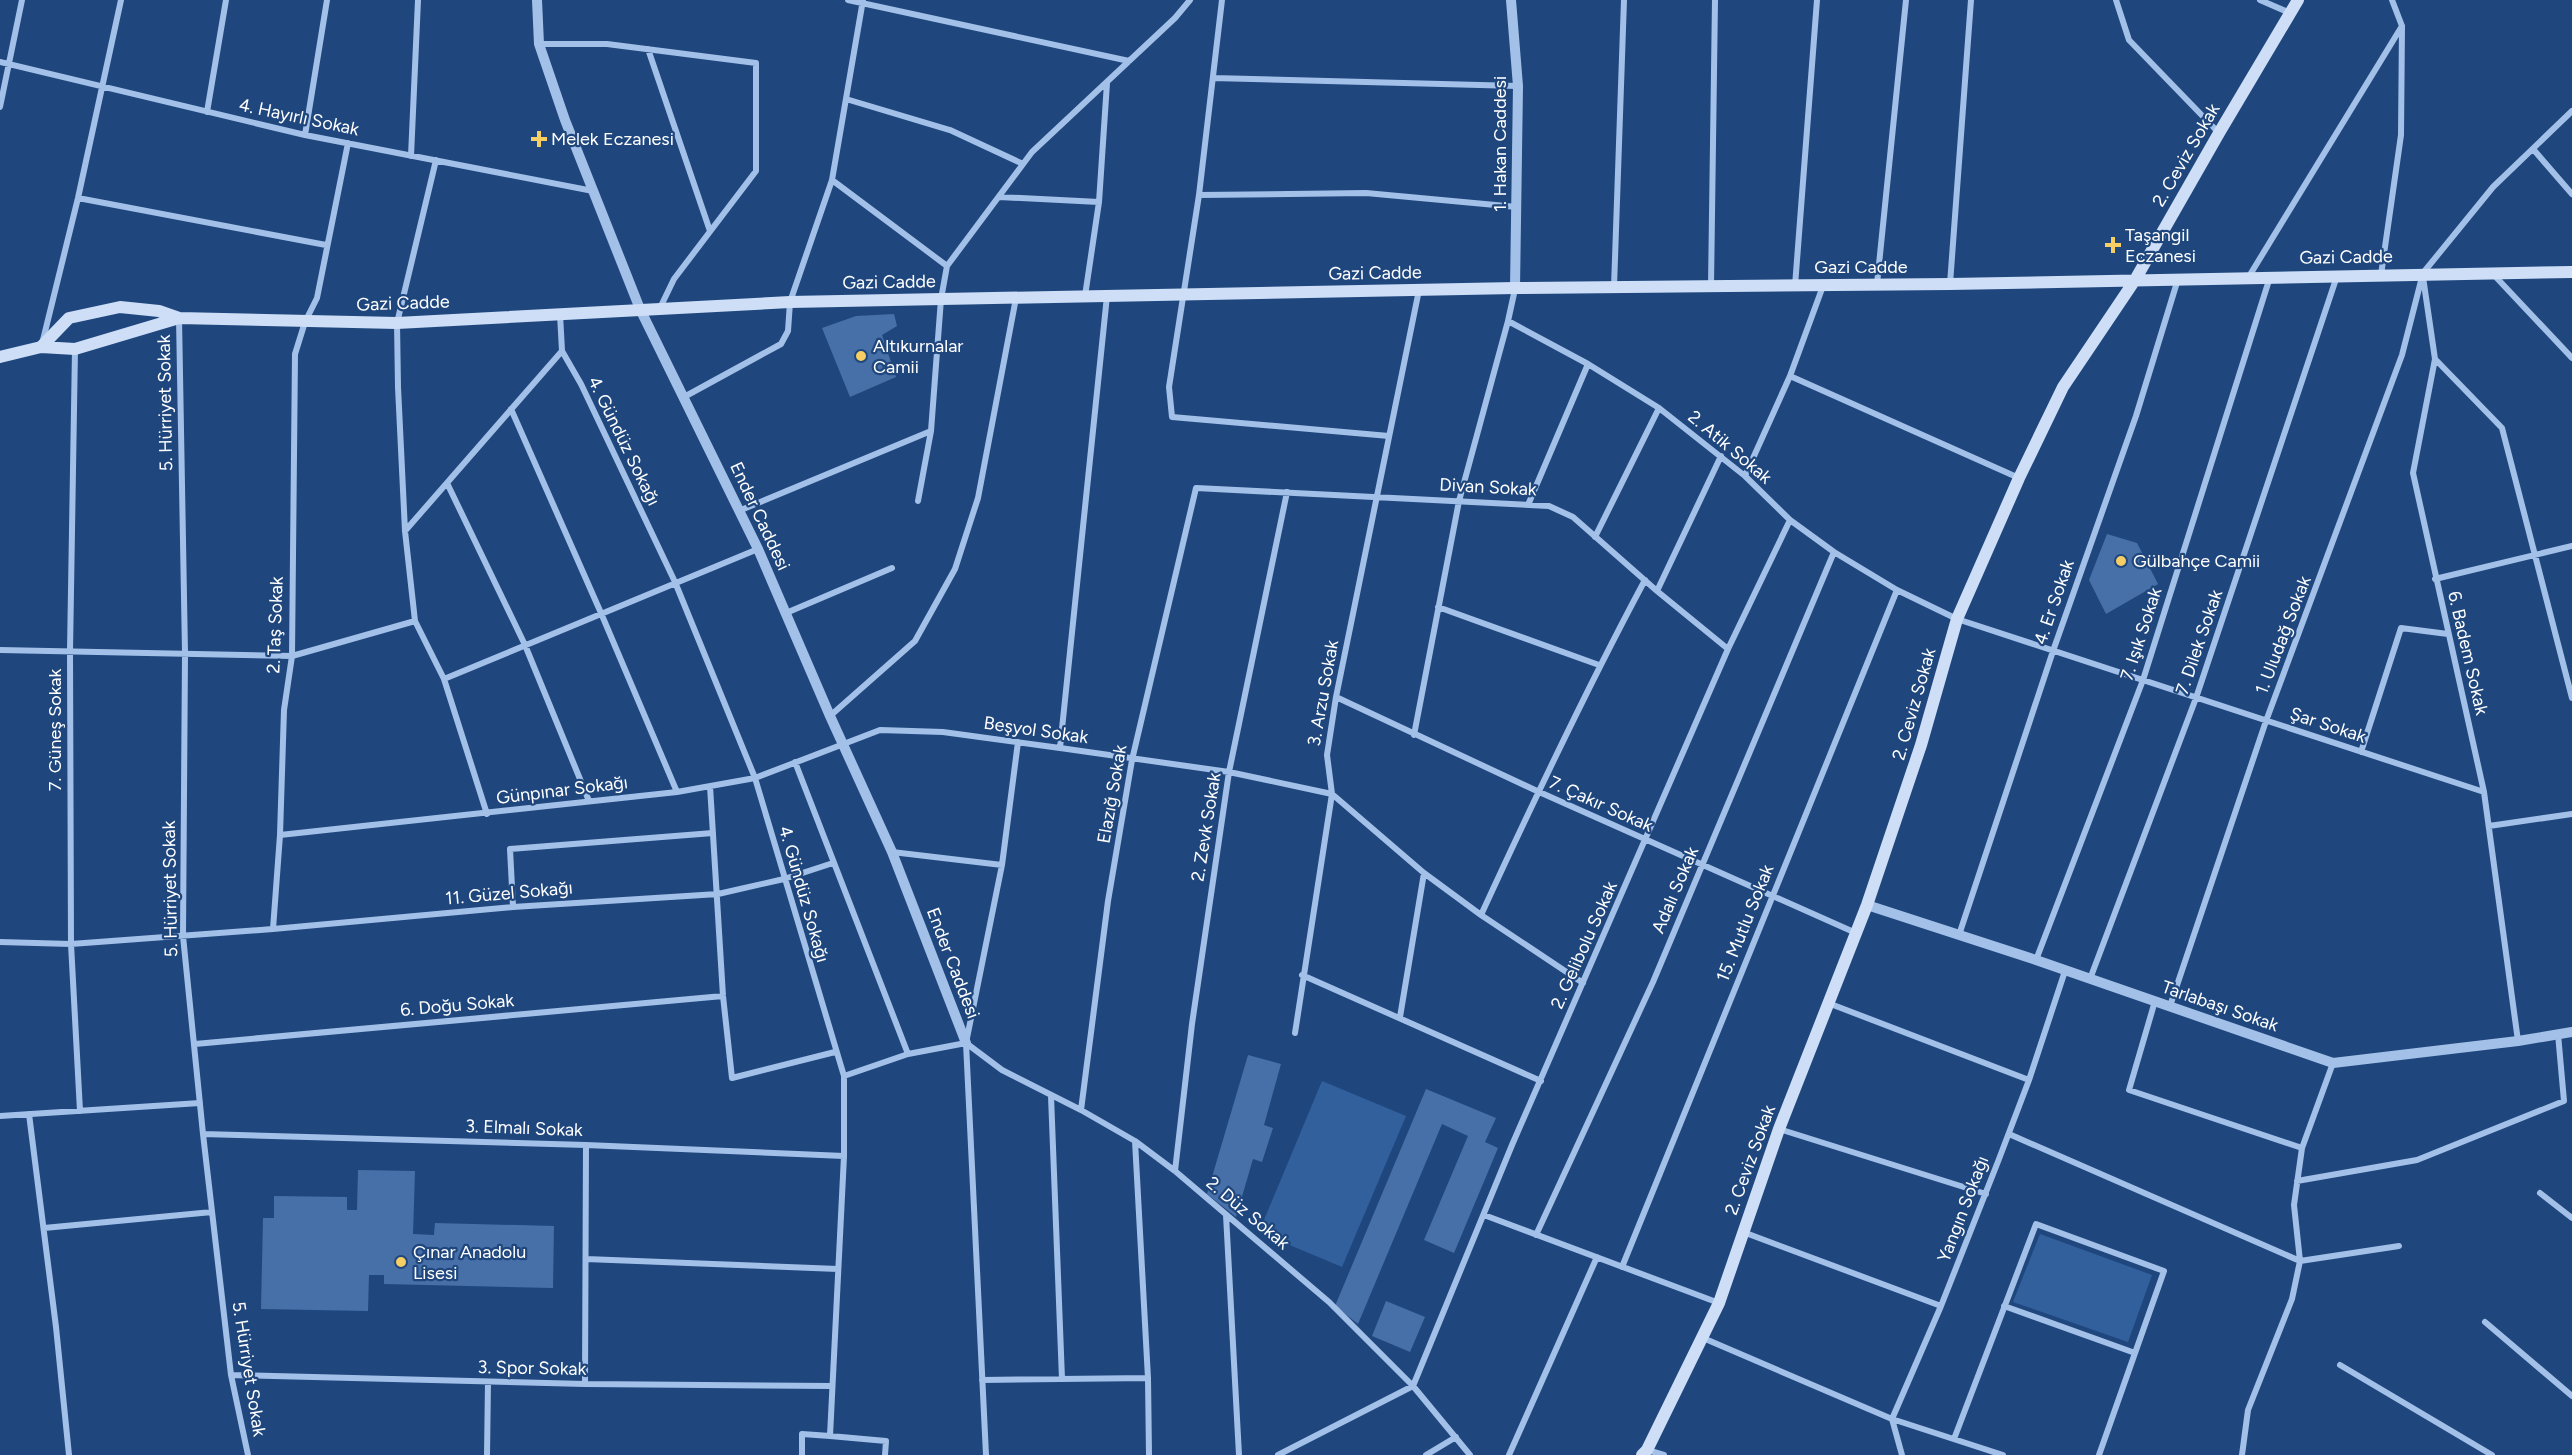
<svg xmlns="http://www.w3.org/2000/svg" width="2572" height="1455" font-family="Figtree,sans-serif">
<style>
.green{fill:#32609d}
.building{fill:#4870a8}
.lines{fill:none;stroke-linecap:round;stroke-linejoin:round}
.minor{stroke:#a3c1e8;stroke-width:6}
.tertiary{stroke:#a3c1e8;stroke-width:10}
.secondary{stroke:#cddef6;stroke-width:12}
.poi-dot{fill:#f6ce63;stroke:#1f477e;stroke-width:2}
.labels{text-anchor:middle;stroke-width:4.5;stroke-linejoin:round;paint-order:stroke}
.street-label{font-size:18px;fill:#fff;stroke:#1f477e}
.poi-label{font-size:18px;fill:#fff;stroke:#1f477e;text-anchor:start}
</style>
<rect width="100%" height="100%" fill="#1f477e"/>
<path class="green" d="M1322,1081L1406,1116L1342,1267L1259,1232Z
M2040,1234L2152,1275L2128,1342L2013,1302Z"/>
<path class="building" d="M894,314L897,326L882,335L896,377L850,397L822,328L856,316Z
M2107,534L2137,543L2158,584L2106,614L2089,580Z
M1248,1055L1281,1064L1264,1125L1273,1128L1262,1162L1253,1159L1236,1217L1207,1194Z
M1426,1089L1496,1118L1485,1142L1498,1148L1454,1253L1424,1240L1468,1136L1442,1124L1358,1324L1335,1306Z
M358,1170L415,1171L413,1234L434,1235L435,1223L554,1226L553,1288L384,1284V1275H369L368,1311L261,1309L263,1218H274V1196L347,1197V1210H357Z
M1386,1301L1425,1317L1410,1352L1372,1336Z"/>
<g class="lines">
<path class="minor" d="M848,0L1129,61
M1222,0L1199,195L1169,387L1172,417L1389,436
M2116,0L2129,40L2219,133
M2260,0L2290,13
M539,44H607L756,63V171L674,279L660,308
M648,49L710,231
M0,62L305,135L593,191
M1213,78L1518,86
M846,99L950,130L1023,164
M0,107L22,0
M207,112L226,0
M305,135L327,0
M2533,149L2572,194
M411,156L418,0
M436,160L397,323L398,387L405,531L415,621L444,679L487,814
M832,180L947,266
M1199,195L1366,193L1517,207
M999,197L1099,202
M78,198L326,245
M2493,274L2572,358
M2381,275L2401,135L2402,26L2392,0
M2423,277L2435,359L2413,473L2484,792L2518,1041
M2248,278L2402,26
M1877,284L1906,0
M1950,284L1971,0
M1711,286L1715,0
M1795,286L1817,0
M1614,287L1624,0
M1515,289L1508,321L1588,364L1659,408L1745,476L1790,520L1834,552L1897,590L1957,619L2484,792
M1419,290L1336,697L1327,755L1332,794L1424,873L1481,915L1583,983
M1085,296L1099,202L1107,83
M179,318L185,653L183,936L203,1134L231,1375L248,1455
M42,344L78,198L121,0
M75,349L70,651L71,944L80,1111
M562,351L581,384L675,582L755,778L844,1076V1156L830,1436L802,1434V1455
M2435,359L2502,428L2572,698
M1790,376L2019,478
M684,397L781,344L788,331L790,302L832,180L863,0
M511,409L601,613L677,792
M1745,476L1790,376L1823,286
M447,483L525,645L589,801
M918,501L931,431
M1528,505L1588,364
M741,510L931,431L941,299L947,266L1032,152L1175,18L1190,0
M405,531L562,351L560,314
M1595,537L1659,408
M2435,579L2572,546
M1657,591L1721,456
M1438,607L1599,665
M786,613L892,568
M0,650L292,656L415,621
M444,679L758,549
M1336,697L1537,791L1856,933
M830,716L915,641L955,569L978,498L1016,298
M1414,735L1459,501L1508,321
M1060,748L1107,296
M2361,752L2401,628L2448,634
M795,762L908,1054
M710,786L723,996L732,1078L835,1052
M2489,826L2572,814
M280,835L677,792L755,778L880,730L943,732L1060,748L1229,772L1332,794L1295,1033
M892,852L1002,865
M513,907L510,849L713,833
M1481,915C1533,802 1586,690 1645,580
M273,929L280,835L284,710L292,656L295,354L305,322L317,298L348,143
M1959,935L2053,651L2136,416L2178,279
M0,942L71,944L273,929L513,907L718,894L784,879L833,863
M2036,960L2143,680L2270,277
M1302,975L1541,1081
M2090,979L2196,698L2337,276
M2155,1001L2129,1090L2302,1148
M1828,1003L2029,1080
M2170,1006L2266,721L2402,355L2423,273L2493,187L2572,111
M1400,1017L1424,873
M966,1043L1002,1070L1081,1110L1135,1141L1175,1171L1329,1302L1413,1386L1470,1455
M195,1044L723,996
M844,1076L908,1054L966,1043
M1051,1096L1062,1379
M1081,1110L1108,901L1132,760L1196,488L1549,506L1573,517L1657,591L1728,649
M29,1114L56,1327L69,1455
M0,1116L200,1103
M1779,1129L1986,1194
M203,1134L586,1145L844,1156
M2009,1134L2300,1261L2399,1246
M1135,1141L1148,1378L1149,1455
M1175,1171L1192,1024L1229,772L1287,492
M2297,1181L2417,1160L2564,1101L2558,1034
M2540,1193L2572,1218
M1226,1215L1239,1455
M1484,1215L1719,1303
M44,1228L212,1212
M1743,1232L1941,1306
M1536,1235L1653,982L1834,552
M586,1259L838,1269
M1622,1267L1897,590
M2004,1306L2135,1353
M2485,1322L2572,1396
M1703,1338L1892,1419L2003,1455
M2340,1365L2492,1455
M231,1375L585,1384L832,1386
M982,1380L1148,1378
M585,1384L586,1145
M830,1436L886,1441L885,1455
M1954,1439L2036,1224L2164,1271L2099,1455
M1647,1450L1664,1455
M487,1455L488,1382
M986,1455L966,1043L1002,865L1018,742
M1278,1455L1413,1386L1512,1145L1728,649L1790,520
M1426,1455L1456,1437
M1509,1455L1597,1257
M1902,1455L1892,1419L1941,1306L1999,1159L2029,1080L2065,971
M2242,1455L2248,1410L2292,1299L2300,1261L2294,1205L2302,1148L2333,1063"/>
<path class="tertiary" d="M537,0L539,44L565,120L640,309L758,549L830,716L892,852L966,1043
M1511,0L1518,86L1515,288
M1867,905L2036,960L2333,1063L2518,1041L2572,1032"/>
<path class="secondary" d="M41,347L69,318L120,307L159,311L179,318L397,323L790,302L1515,288L1950,284L2572,272
M0,357L41,347L75,349L179,318
M1642,1455L1647,1450L1719,1303L1779,1129L1867,905L1921,745L1957,619L2019,478L2063,387L2135,280L2219,133L2298,0"/>
</g>
<g class="poi-dot">
<path d="M536 130h6v6h6v6h-6v6h-6v-6h-6v-6h6z"/>
<path d="M2110 236h6v6h6v6h-6v6h-6v-6h-6v-6h6z"/>
<circle cx="861" cy="356" r="6"/>
<circle cx="2121" cy="561" r="6"/>
<circle cx="401" cy="1262" r="6"/>
</g>
<g class="labels">
<g class="street-label">
<text transform="translate(299 117) rotate(12)" y="6">4. Hayırlı Sokak</text>
<text transform="translate(1500 144) rotate(-90)" y="6">1. Hakan Caddesi</text>
<text transform="translate(2186 155) rotate(-60)" y="6">2. Ceviz Sokak</text>
<text transform="translate(2346 257) rotate(-1)" y="6">Gazi Cadde</text>
<text x="1861" y="273">Gazi Cadde</text>
<text transform="translate(1375 273) rotate(-1)" y="6">Gazi Cadde</text>
<text transform="translate(889 282) rotate(-1)" y="6">Gazi Cadde</text>
<text transform="translate(403 303) rotate(-2)" y="6">Gazi Cadde</text>
<text transform="translate(165 403) rotate(-91)" y="6">5. Hürriyet Sokak</text>
<text transform="translate(624 441) rotate(64)" y="6">4. Gündüz Sokağı</text>
<text transform="translate(1730 447) rotate(40)" y="6">2. Atik Sokak</text>
<text transform="translate(1488 487) rotate(3)" y="6">Divan Sokak</text>
<text transform="translate(760 516) rotate(65)" y="6">Ender Caddesi</text>
<text transform="translate(2054 602) rotate(-71)" y="6">4. Er Sokak</text>
<text transform="translate(275 625) rotate(-88)" y="6">2. Taş Sokak</text>
<text transform="translate(2141 634) rotate(-72)" y="6">7. Işık Sokak</text>
<text transform="translate(2283 635) rotate(-69)" y="6">1. Uludağ Sokak</text>
<text transform="translate(2199 642) rotate(-71)" y="6">7. Dilek Sokak</text>
<text transform="translate(2468 653) rotate(77)" y="6">6. Badem Sokak</text>
<text transform="translate(1323 693) rotate(-80)" y="6">3. Arzu Sokak</text>
<text transform="translate(1914 704) rotate(-74)" y="6">2. Ceviz Sokak</text>
<text transform="translate(2328 725) rotate(18)" y="6">Şar Sokak</text>
<text transform="translate(55 730) rotate(-90)" y="6">7. Güneş Sokak</text>
<text transform="translate(1036 730) rotate(8)" y="6">Beşyol Sokak</text>
<text transform="translate(562 790) rotate(-7)" y="6">Günpınar Sokağı</text>
<text transform="translate(1112 794) rotate(-80)" y="6">Elazığ Sokak</text>
<text transform="translate(1601 804) rotate(24)" y="6">7. Çakır Sokak</text>
<text transform="translate(1206 827) rotate(-81)" y="6">2. Zevk Sokak</text>
<text transform="translate(170 889) rotate(-91)" y="6">5. Hürriyet Sokak</text>
<text transform="translate(1675 890) rotate(-67)" y="6">Adalı Sokak</text>
<text transform="translate(509 893) rotate(-5)" y="6">11. Güzel Sokağı</text>
<text transform="translate(804 894) rotate(74)" y="6">4. Gündüz Sokağı</text>
<text transform="translate(1745 923) rotate(-68)" y="6">15. Mutlu Sokak</text>
<text transform="translate(1584 945) rotate(-66)" y="6">2. Gelibolu Sokak</text>
<text transform="translate(953 963) rotate(69)" y="6">Ender Caddesi</text>
<text transform="translate(457 1005) rotate(-5)" y="6">6. Doğu Sokak</text>
<text transform="translate(2220 1006) rotate(19)" y="6">Tarlabaşı Sokak</text>
<text transform="translate(524 1128) rotate(2)" y="6">3. Elmalı Sokak</text>
<text transform="translate(1750 1160) rotate(-70)" y="6">2. Ceviz Sokak</text>
<text transform="translate(1963 1209) rotate(-69)" y="6">Yangın Sokağı</text>
<text transform="translate(1248 1213) rotate(40)" y="6">2. Düz Sokak</text>
<text transform="translate(532 1368) rotate(1)" y="6">3. Spor Sokak</text>
<text transform="translate(249 1369) rotate(81)" y="6">5. Hürriyet Sokak</text>
</g>
<g class="poi-label">
<text x="551" y="145">Melek Eczanesi</text>
<text x="2125" y="241">Taşangil<tspan x="2125" dy="21">Eczanesi</tspan></text>
<text x="873" y="352">Altıkurnalar<tspan x="873" dy="21">Camii</tspan></text>
<text x="2133" y="567">Gülbahçe Camii</text>
<text x="413" y="1258">Çınar Anadolu<tspan x="413" dy="21">Lisesi</tspan></text>
</g>
</g>
</svg>
